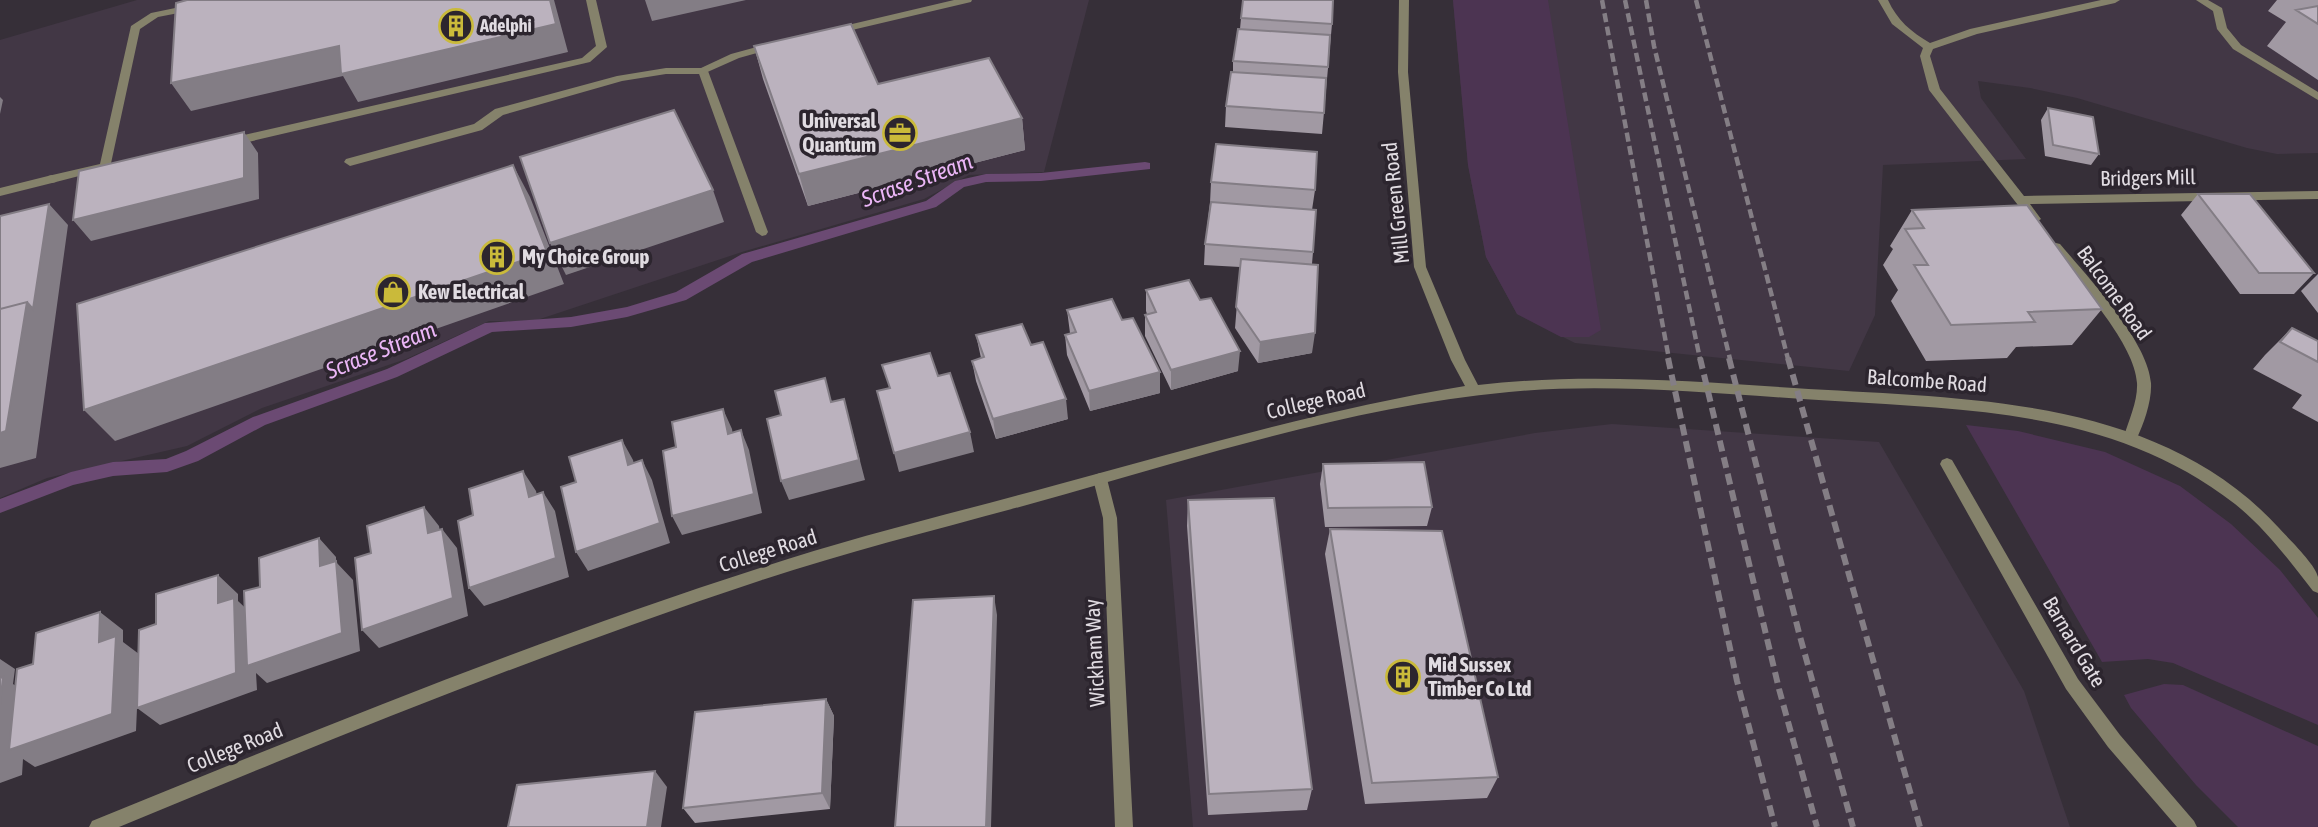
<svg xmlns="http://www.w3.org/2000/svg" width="2318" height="827" font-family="'Asap Condensed',sans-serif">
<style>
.built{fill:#423745}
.green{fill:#4c3452}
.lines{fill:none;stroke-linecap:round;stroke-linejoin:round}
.stream{fill:#6b4a73;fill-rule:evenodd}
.service{fill:#85826b;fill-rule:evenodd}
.minor{fill:#85826b;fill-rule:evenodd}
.tertiary{fill:#85826b;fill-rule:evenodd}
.rail-far1{stroke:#847e85;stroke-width:4.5;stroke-dasharray:9 4.5;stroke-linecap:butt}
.rail{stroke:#847e85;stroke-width:6;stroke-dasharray:11 6;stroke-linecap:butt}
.wall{fill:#a199a3}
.shaded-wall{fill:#837d85}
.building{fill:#bbb2be;stroke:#837d85;stroke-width:2}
.labels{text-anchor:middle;stroke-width:7;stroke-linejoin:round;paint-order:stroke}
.far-poi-label{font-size:18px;font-weight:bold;fill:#e1dce2;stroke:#2c252e;text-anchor:start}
.poi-label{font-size:21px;font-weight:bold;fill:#e1dce2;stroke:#2c252e;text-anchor:start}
.street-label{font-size:21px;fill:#e1dce2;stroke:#2c252e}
.water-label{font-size:23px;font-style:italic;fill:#ebb6f7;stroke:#2c252e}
</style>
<rect width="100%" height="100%" fill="#362f38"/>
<path class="built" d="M137,0H1089L1044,172L969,175L924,199L742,252L531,322L489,321L406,359L262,408L187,446L47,478L0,498V40Z
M1453,0H2318V153L2277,154L2247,148L2077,98L2030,88L1978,81L1981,98L2026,159L1883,165L1875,315L1849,371L1575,343L1517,314L1486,257L1468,165Z
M1612,424L1879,442L2024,691L2070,827H1193L1166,500L1535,433Z"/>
<path class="green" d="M1453,0H1548L1601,330L1589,337H1561L1517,314L1486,257L1468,165Z
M1966,425L2018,431L2105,452L2180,486L2231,524L2280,570L2318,618V725L2173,663L2148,659L2102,662Z
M2164,684L2183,685L2318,746V827H2238L2196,785L2131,708L2124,695Z"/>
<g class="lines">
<path class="stream" d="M1145,162L1150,163V169L1041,181L986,182L964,187L936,207L752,262L686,300L627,317L571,327L492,332L397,377L265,425L198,461L167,472L113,476L73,485L0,513V499L71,472L113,462L166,459L186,451L253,417L387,369L485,323L571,317L627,307L676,292L742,254L926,201L955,181L986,174L1041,173Z"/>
<path class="service" d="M214,0H235L230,3L158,17L140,29L110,168L52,183L48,182V176L100,164L131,26L151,13Z
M586,0H596L607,47L590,62L231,146L225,142L231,138L582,58L596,46Z
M2196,0H2208L2222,8L2227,28L2241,45L2318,92V100L2233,49L2217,29L2213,11Z
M703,68L708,71L768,232L766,235L762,236L756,232L698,71Z"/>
<path class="minor" d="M954,0H972L971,2L835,34L830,31L831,29Z
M1878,0H1888C1897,20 1911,32 1930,43L1970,29L2101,0H2120L2115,3L1977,34L1933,49L1930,56L1940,89L2024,196L2318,191V199L2030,204L2041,219L2035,223L2031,222L1929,90L1920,56L1923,48L1892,24Z
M771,43L775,44V48L739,58L703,74H666L622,81L503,115L482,130L350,166L344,162L346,159L474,124L495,109L617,76L666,68H701L731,54Z
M52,175L58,179L56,182L0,196V188Z
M2056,243L2060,244C2087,276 2148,341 2151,383C2152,400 2144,424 2136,440H2126L2124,436C2129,420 2138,400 2137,383C2135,343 2077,281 2052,250L2050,247Z
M1947,458L1952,460L2078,679L2120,735L2194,821L2197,827H2177L2108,747L2066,689L1940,464L1942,460Z
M1100,473L1105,475L1107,479L1117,518L1133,827H1115L1103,518L1093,479L1095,475Z"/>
<path class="tertiary" d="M1399,0H1409L1408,72L1426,267L1465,360L1478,385C1584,373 1688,381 1794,388C1961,399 2156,394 2279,528C2288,538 2316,565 2318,577C2318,582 2318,588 2318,593L2313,591C2289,560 2265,528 2235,504C2117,412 1977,410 1835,401C1727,395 1617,382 1509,392C1358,406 1211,453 1066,494C964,523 862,547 762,580C544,652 331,739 119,827H89L92,821C313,731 535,640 763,567C860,535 958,512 1056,485C1192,448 1326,409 1465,386L1451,360L1414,267L1398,72Z"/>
<path class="rail-far1" d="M1602,0L1669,359
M1625,0L1700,359
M1646,0L1654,46L1730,359
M1696,0L1788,359"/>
<path class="rail" d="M1668,358L1737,681L1775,827
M1700,358L1779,689L1817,827
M1729,358L1799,633L1853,827
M1788,358L1920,827"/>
</g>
<path class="wall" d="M2277,0H2318V80L2267,46L2286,22L2268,11Z
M1241,18L1332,24L1322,134L1225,127L1226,106L1233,72V61L1240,29Z
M754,46L878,84L1022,118L1025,150L808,206L763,79Z
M2048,108L2099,154L2091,165L2045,156L2041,120Z
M1211,182L1315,190L1312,210L1313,252L1312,264V353L1258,363L1235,328L1240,267L1204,265L1205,244L1210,203Z
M2198,194L2314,273L2294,294H2240L2181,215Z
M1912,210L2102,309L2072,345L2016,347L2007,358L1926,361L1891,301L1898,290L1883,265L1893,249L1890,246Z
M2318,274V313L2301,291Z
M1146,290L1238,371L1171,390L1145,336V315L1147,314L1146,311Z
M1067,310L1122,320L1160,372V393L1090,411L1067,355L1065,335L1070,333Z
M2292,328L2318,341V422L2292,408L2302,395L2253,369L2265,355Z
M976,335L1031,345L1068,419L996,439L976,381L972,361L981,358Z
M1323,464L1432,507L1427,526L1325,527L1320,484Z
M1188,500L1312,789L1307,810L1208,815L1187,526Z
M1330,529L1498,777L1487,798L1365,804L1325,554Z
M826,699L834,716L830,809L695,823L683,808Z"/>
<path class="shaded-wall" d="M550,0H554L568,52L358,102L343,76L191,111L171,83Z
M645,0H746L652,21Z
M0,97L3,100L0,114Z
M1022,118L1025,150L808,206L799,174Z
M244,132L258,153L259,199L91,241L73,220Z
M513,165L530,197L564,284L115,441L84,410Z
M713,190L724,222L566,275L550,243Z
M49,204L68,225L36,458L0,468V433L27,302Z
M1315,333L1312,353L1258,363L1260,342Z
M1240,351L1238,371L1171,390V370Z
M1160,372V393L1090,411L1089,391Z
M844,399L865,480L789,500L781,481Z
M1066,399L1068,419L996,439L993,419Z
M723,409L732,429L736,454L728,434Z
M741,430L749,450L762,513L682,535L672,516Z
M970,432L974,452L899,472L894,453Z
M622,440L633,460L639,484L628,465Z
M642,460L652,480L670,543L588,571L576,552Z
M523,471L536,491L541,516L529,497Z
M543,492L555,511L569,577L484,606L469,588Z
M424,507L439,526L443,552L428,533Z
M442,529L457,548L468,616L379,648L362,630Z
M319,538L336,557V562L353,580L360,651L267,683L256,673L257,690L160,725L137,708L136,731L35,767L23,759L22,775L0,783V659L15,669L13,684L29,695L99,642L100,612L123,630V642L139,654L218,603V575L238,594V601L254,616L320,566Z
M994,596L997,615L991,827H986Z
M826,699L834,716L830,809L822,793Z
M655,771L667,787L661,827H647Z"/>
<path class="building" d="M187,0H550L556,24L341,74L339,46L171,83L176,3Z
M1243,0H1333L1332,24L1241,18Z
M2318,6V24L2296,10Z
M851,24L878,84L989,58L1022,118L799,174L754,46Z
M1238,29L1330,35L1328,67L1233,61Z
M1231,72L1326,78L1324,113L1226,106Z
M2048,108L2093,117L2099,154L2053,145Z
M674,110L713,190L550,243L520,157Z
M244,132V178L73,220L79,171Z
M1216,144L1317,152L1315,190L1211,182Z
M513,165L547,252L84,410L77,304Z
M2198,194H2250L2314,273H2259Z
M1211,202L1316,210L1313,252L1205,244Z
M49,204L33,309L27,302L0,309V216Z
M2027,205L2102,309L2028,312L2035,322L1951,325L1914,265H1928L1905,229L1924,228L1912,210Z
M1241,259L1318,265L1315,333L1260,342L1236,307Z
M1189,280L1200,300L1211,298L1240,351L1171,370L1145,315L1156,312L1146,290Z
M1112,299L1122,320L1133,318L1160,372L1089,391L1065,335L1076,332L1067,310Z
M27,302L6,431L0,433V309Z
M1022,324L1031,345L1043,342L1066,399L993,419L972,361L984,357L976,335Z
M2292,328L2318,341V362L2280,342Z
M930,353L938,376L950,373L970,432L894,453L877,391L890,388L882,365Z
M825,378L831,402L844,399L859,460L781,481L767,419L781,415L775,391Z
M723,409L728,434L741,430L754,494L672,516L663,451L676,447L672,422Z
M622,440L628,465L642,460L660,523L576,552L561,487L576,482L569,457Z
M1424,462L1432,507L1328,508L1323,464Z
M523,471L529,497L543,492L556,558L469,588L458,521L473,515L469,489Z
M1274,498L1312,789L1209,794L1188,500Z
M424,507L428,533L442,529L453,598L362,630L355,558L371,553L367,526Z
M1330,529L1442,531L1498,777L1372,783Z
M319,538L320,566L336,561L342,633L247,666L244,591L260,587L259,558Z
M218,575V603L234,598L236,673L137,708L139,630L156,624V594Z
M994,596L986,827H895L913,600Z
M100,612L99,642L116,636L112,714L9,750L17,669L33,664L36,633Z
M3,677L0,705V678Z
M826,699L822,793L683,808L695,712Z
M655,771L647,827H508L517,785Z"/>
<defs>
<g id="building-ring" transform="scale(1.75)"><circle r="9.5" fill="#2c252e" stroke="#caba3a" stroke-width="1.5"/><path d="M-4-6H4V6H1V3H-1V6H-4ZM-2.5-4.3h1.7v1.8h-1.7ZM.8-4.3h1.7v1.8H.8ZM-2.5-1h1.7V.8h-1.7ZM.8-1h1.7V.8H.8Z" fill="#caba3a"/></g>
<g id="office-ring" transform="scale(1.75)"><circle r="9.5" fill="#2c252e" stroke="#caba3a" stroke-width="1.5"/><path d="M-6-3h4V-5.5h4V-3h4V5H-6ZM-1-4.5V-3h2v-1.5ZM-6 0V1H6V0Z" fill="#caba3a"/></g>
<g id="shop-ring" transform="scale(1.75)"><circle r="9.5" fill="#2c252e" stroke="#caba3a" stroke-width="1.5"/><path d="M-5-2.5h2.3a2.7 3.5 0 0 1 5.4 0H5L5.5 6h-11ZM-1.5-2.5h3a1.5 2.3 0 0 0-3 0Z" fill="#caba3a"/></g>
</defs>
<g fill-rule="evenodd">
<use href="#building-ring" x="456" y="26"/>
<use href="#office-ring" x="900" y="133"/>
<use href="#building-ring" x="497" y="257"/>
<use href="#shop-ring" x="393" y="292"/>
<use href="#building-ring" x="1403" y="677"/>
</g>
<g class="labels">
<g class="far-poi-label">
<text x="480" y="32">Adelphi</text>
</g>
<g class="poi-label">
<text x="876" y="128" text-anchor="end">Universal<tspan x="876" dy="24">Quantum</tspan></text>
<text x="522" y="264">My Choice Group</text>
<text x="418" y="299">Kew Electrical</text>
<text x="1428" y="672">Mid Sussex<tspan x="1428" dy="24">Timber Co Ltd</tspan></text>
</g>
<g class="street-label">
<text transform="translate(2148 178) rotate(-1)" y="7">Bridgers Mill</text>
<text transform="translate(1396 203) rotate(-96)" y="7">Mill Green Road</text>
<text transform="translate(2114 293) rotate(54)" y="7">Balcome Road</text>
<text transform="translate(1927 381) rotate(4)" y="7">Balcombe Road</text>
<text transform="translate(1316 401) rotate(-13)" y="7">College Road</text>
<text transform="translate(768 551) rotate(-17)" y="7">College Road</text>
<text transform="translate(2074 642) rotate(59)" y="7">Barnard Gate</text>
<text transform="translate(1095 653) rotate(-93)" y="7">Wickham Way</text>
<text transform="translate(235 748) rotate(-22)" y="7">College Road</text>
</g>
<g class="water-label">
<text transform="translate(917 180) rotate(-20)" y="8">Scrase Stream</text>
<text transform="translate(381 350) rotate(-22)" y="8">Scrase Stream</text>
</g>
</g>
</svg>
